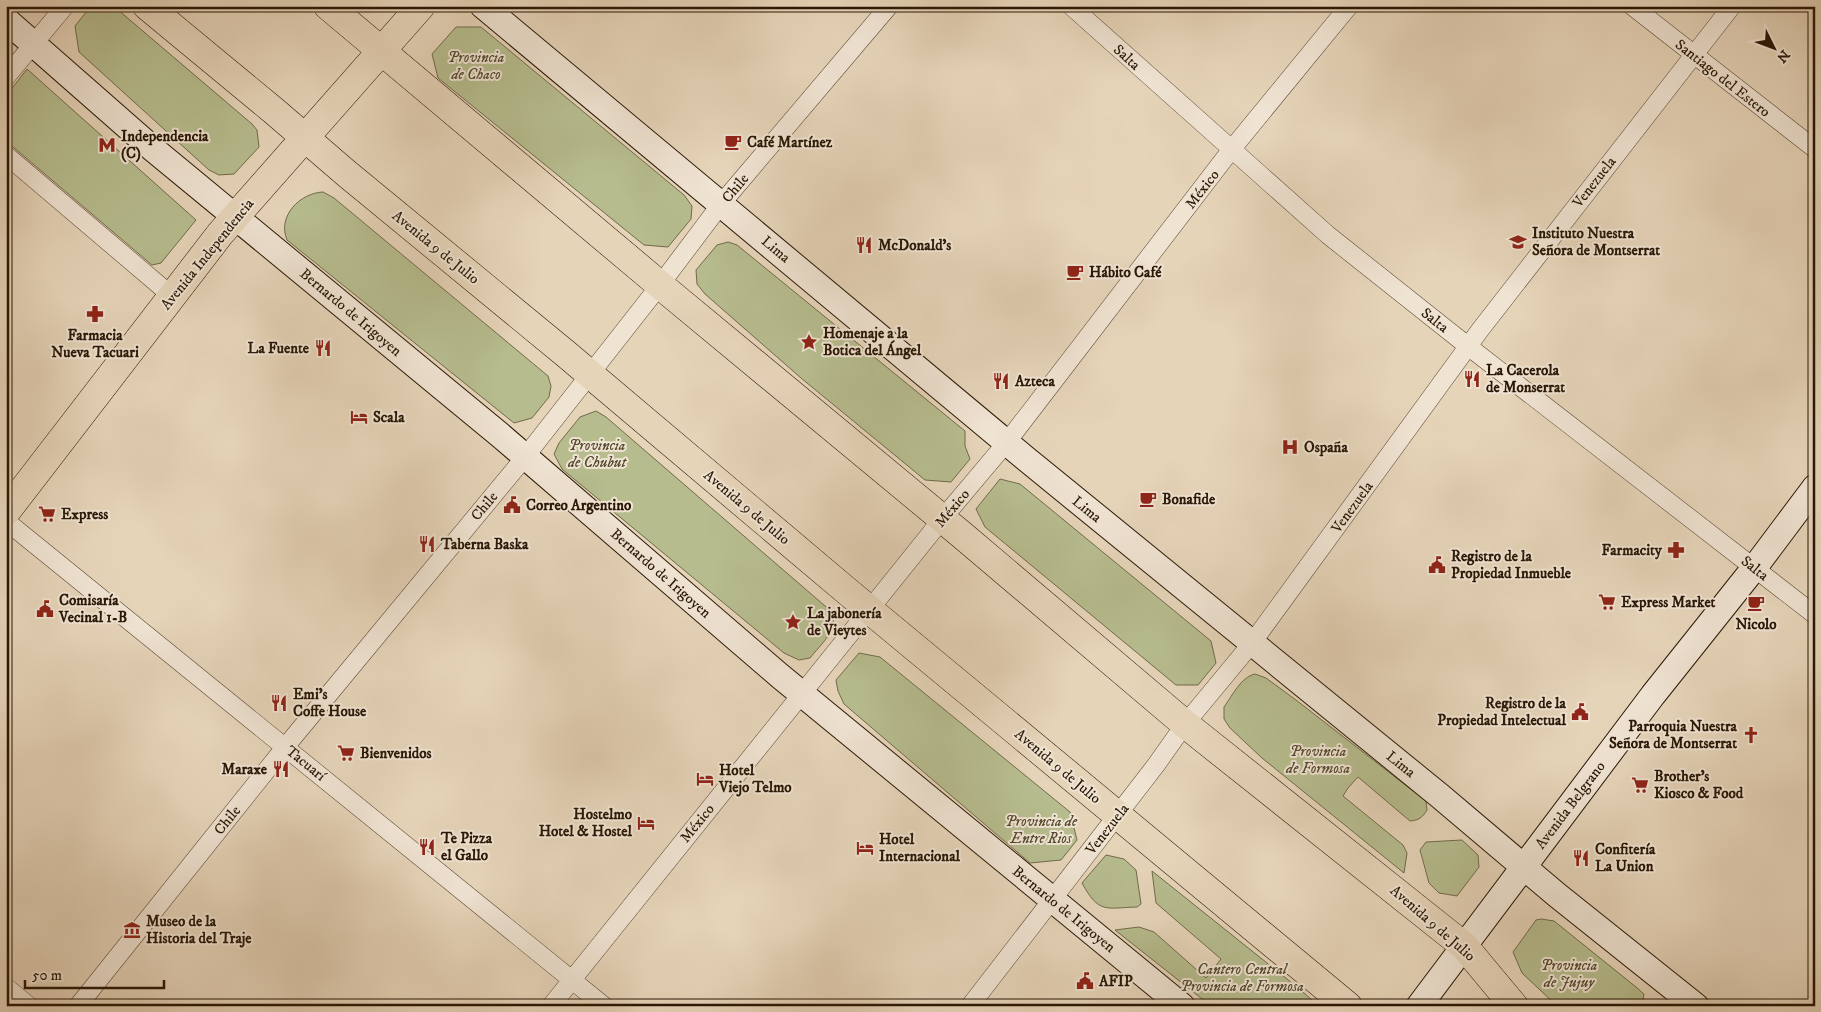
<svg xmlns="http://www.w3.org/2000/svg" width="1821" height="1012" font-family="'IM FELL DW Pica',serif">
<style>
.green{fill:#b6bc8e;stroke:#706a4a}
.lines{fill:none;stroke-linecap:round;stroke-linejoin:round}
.street-casing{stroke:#584632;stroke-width:19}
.secondary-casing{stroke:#291705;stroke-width:27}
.primary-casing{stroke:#291705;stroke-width:29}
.highway-casing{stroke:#291705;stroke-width:29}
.street{stroke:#efe3d2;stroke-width:18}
.secondary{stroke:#efe3d2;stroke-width:25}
.primary{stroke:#e6d4b9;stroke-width:28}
.highway{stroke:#e6d4b9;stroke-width:28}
.labels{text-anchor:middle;stroke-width:4;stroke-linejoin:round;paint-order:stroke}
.park-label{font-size:15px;font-style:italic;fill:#53492e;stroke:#efe3d2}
.street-label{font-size:15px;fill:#291705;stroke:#efe3d2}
.poi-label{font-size:15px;font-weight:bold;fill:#291705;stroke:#efe3d2;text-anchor:start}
</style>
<rect width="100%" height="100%" fill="#e6d4b9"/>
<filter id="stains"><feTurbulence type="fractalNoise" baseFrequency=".004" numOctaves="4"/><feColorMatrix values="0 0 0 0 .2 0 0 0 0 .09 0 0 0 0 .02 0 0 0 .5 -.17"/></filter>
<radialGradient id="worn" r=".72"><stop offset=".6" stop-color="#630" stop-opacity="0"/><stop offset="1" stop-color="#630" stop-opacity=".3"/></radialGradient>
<path class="green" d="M91,6H107L117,9L252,124L257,130L259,147L234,174L219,175L209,170L79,52L75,26Z
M456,27H481L684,195L692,206L691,219L668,247L644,245L438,78L432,54Z
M27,69L196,220L161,263L152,265L6,141V96Z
M323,192L334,198L548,376L551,386L549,397L532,418L514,423L287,240C277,216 300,193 323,192Z
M728,242L737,245L965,431V446L970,459L951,482L925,480L801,378L705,294L697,284L696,270L717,245Z
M596,411L606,417L832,612C839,630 820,645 810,658L799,660L784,653L562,469L554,454L559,443L580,417Z
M1000,479L1020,484L1211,641L1216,663L1198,685H1176L985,527L976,509Z
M859,653L880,657L1070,812L1077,840L1061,860L1030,863L844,704L838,691L836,680Z
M1255,674L1266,678L1296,700L1426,801L1427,810C1422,818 1419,820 1410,821L1358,777L1348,788L1343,796L1403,845L1407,853L1404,873L1262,758L1230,728L1224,719V707C1232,696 1241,677 1255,674Z
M1462,840L1478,855L1479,867L1457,896L1439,893L1429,883L1420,850L1426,842Z
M1106,855L1124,859L1136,870L1141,904L1137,907C1105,908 1099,914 1082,883Z
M1152,871L1297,987L1319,1006H1211L1115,930L1139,927L1154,932L1206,978L1221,959L1156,903Z
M1541,919L1554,921L1636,987L1644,994L1642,1006H1557L1522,973L1513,952L1536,920Z"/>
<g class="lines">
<g class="street-casing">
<path id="street" d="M1071,6L1328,235L1469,347L1815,615
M1632,6L1815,149
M6,77L65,6
M6,155L172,296
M6,521L604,1006
M6,987L29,1006
M78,1006L286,746L525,457L660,285L721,204L889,6
M551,1006L943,518L1007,442L1231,150L1349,6
M970,1006L1156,765L1185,724L1252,643L1480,330L1732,6"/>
</g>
<g class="secondary-casing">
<path id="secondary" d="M483,6L1025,458L1440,796L1557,895L1696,1006
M6,20L153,149L500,435L780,676L1182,1006
M1419,1006L1653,695L1755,567L1815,487"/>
</g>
<g class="primary-casing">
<path id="primary" d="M6,512L220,234L421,6"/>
</g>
<g class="highway-casing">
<path id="highway" d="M147,6L274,111L346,173L566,354L848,592L1348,1006
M328,6L660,285L962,535L1185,724L1464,946L1514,1006"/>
</g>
<use href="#street" class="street"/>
<use href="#secondary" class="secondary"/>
<use href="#primary" class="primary"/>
<use href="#highway" class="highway"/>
</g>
<defs>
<g id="cafe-bare" transform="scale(1.35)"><path d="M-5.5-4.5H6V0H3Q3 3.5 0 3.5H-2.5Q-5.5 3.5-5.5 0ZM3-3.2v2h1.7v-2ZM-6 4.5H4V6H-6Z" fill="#8f2418" stroke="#efe3d2" stroke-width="2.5" paint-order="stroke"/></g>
<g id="metro-bare" transform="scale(1.35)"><path d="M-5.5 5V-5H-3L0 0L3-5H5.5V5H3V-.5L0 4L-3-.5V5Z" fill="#8f2418" stroke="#efe3d2" stroke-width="2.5" paint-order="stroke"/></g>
<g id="school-bare" transform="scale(1.35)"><path d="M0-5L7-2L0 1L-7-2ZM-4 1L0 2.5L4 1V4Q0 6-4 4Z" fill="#8f2418" stroke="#efe3d2" stroke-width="2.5" paint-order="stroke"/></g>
<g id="restaurant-bare" transform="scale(1.35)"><path d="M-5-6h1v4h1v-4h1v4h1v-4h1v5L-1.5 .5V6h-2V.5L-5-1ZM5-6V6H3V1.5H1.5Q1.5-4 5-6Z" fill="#8f2418" stroke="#efe3d2" stroke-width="2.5" paint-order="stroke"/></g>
<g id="pharmacy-bare" transform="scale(1.35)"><path d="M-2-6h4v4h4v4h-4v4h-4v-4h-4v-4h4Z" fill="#8f2418" stroke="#efe3d2" stroke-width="2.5" paint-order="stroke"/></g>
<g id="sight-bare" transform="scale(1.35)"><path d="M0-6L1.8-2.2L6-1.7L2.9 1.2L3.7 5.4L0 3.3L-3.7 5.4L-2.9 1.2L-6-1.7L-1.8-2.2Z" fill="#8f2418" stroke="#efe3d2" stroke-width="2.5" paint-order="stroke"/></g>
<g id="hotel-bare" transform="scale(1.35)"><path d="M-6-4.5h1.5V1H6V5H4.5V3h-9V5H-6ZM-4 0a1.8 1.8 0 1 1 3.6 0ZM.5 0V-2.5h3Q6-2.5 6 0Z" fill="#8f2418" stroke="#efe3d2" stroke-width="2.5" paint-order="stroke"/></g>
<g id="hospital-bare" transform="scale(1.35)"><path d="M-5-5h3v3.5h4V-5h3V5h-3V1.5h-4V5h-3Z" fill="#8f2418" stroke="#efe3d2" stroke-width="2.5" paint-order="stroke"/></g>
<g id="civic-bare" transform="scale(1.35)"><path d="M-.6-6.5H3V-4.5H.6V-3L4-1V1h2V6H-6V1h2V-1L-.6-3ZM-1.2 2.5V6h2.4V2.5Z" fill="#8f2418" stroke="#efe3d2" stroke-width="2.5" paint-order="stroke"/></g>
<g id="supermarket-bare" transform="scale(1.35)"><path d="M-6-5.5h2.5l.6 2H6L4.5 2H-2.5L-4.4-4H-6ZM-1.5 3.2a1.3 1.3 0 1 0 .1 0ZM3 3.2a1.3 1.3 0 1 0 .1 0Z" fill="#8f2418" stroke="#efe3d2" stroke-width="2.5" paint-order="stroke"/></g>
<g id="church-bare" transform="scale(1.35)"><path d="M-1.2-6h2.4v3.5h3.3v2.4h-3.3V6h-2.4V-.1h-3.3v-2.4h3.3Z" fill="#8f2418" stroke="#efe3d2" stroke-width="2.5" paint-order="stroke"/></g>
<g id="museum-bare" transform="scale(1.35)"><path d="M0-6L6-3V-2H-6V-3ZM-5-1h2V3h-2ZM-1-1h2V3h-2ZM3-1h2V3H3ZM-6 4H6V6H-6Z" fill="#8f2418" stroke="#efe3d2" stroke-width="2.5" paint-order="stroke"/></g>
</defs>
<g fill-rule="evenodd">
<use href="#cafe-bare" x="733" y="142"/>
<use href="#metro-bare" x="107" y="145"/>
<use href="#school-bare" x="1518" y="242"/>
<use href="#restaurant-bare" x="864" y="245"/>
<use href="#cafe-bare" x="1075" y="272"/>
<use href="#pharmacy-bare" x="95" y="314"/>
<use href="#sight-bare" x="809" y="342"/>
<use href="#restaurant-bare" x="323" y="348"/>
<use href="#restaurant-bare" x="1472" y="379"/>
<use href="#restaurant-bare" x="1001" y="381"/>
<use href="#hotel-bare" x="359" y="417"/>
<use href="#hospital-bare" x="1290" y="447"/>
<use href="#cafe-bare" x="1148" y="499"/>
<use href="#civic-bare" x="512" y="505"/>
<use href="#supermarket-bare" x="47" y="514"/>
<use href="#restaurant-bare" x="427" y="544"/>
<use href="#pharmacy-bare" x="1676" y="550"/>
<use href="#civic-bare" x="1437" y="565"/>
<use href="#supermarket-bare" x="1607" y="602"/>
<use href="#cafe-bare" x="1756" y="603"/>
<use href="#civic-bare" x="45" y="609"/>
<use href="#sight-bare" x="793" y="622"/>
<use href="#restaurant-bare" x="279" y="703"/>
<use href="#civic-bare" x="1580" y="712"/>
<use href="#church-bare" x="1751" y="735"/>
<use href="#supermarket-bare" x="346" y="753"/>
<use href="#restaurant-bare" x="281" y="769"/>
<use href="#hotel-bare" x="705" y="779"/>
<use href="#supermarket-bare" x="1640" y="785"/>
<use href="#hotel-bare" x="646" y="823"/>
<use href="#restaurant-bare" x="427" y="847"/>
<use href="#hotel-bare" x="865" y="848"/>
<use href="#restaurant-bare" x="1581" y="858"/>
<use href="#museum-bare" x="132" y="930"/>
<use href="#civic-bare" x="1085" y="981"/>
</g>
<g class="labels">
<g class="park-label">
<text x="476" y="62">Provincia<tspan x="476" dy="17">de Chaco</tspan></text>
<text x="597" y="450">Provincia<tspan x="597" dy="17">de Chubut</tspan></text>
<text x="1318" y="756">Provincia<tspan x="1318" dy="17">de Formosa</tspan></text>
<text x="1041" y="826">Provincia de<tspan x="1041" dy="17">Entre Rios</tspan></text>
<text x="1569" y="970">Provincia<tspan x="1569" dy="17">de Jujuy</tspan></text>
<text x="1242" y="974">Cantero Central<tspan x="1242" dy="17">Provincia de Formosa</tspan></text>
</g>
<g class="street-label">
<text transform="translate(1127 57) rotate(42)" y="5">Salta</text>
<text transform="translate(1723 78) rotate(38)" y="5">Santiago del Estero</text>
<text transform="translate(1594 182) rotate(-52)" y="5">Venezuela</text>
<text transform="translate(735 188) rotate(-50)" y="5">Chile</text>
<text transform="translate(1202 189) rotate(-52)" y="5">México</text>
<text transform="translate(436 247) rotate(39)" y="5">Avenida 9 de Julio</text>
<text transform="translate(776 249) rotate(40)" y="5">Lima</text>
<text transform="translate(207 254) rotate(-51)" y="5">Avenida Independencia</text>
<text transform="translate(351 312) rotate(40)" y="5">Bernardo de Irigoyen</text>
<text transform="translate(1435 320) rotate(38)" y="5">Salta</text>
<text transform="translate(484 506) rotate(-50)" y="5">Chile</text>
<text transform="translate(747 507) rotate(40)" y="5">Avenida 9 de Julio</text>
<text transform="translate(1352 507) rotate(-54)" y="5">Venezuela</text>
<text transform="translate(952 508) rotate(-50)" y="5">México</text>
<text transform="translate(1087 509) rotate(39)" y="5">Lima</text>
<text transform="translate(1755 568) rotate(38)" y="5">Salta</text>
<text transform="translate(661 573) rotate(41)" y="5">Bernardo de Irigoyen</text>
<text transform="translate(306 763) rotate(39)" y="5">Tacuarí</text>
<text transform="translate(1401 764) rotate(39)" y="5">Lima</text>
<text transform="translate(1058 766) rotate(40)" y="5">Avenida 9 de Julio</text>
<text transform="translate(1570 805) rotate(-53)" y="5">Avenida Belgrano</text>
<text transform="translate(227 820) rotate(-51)" y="5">Chile</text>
<text transform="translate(697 823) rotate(-51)" y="5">México</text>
<text transform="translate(1107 829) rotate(-52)" y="5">Venezuela</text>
<text transform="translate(1064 909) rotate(39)" y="5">Bernardo de Irigoyen</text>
<text transform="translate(1433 923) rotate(41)" y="5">Avenida 9 de Julio</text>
</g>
<g class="poi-label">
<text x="121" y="141">Independencia<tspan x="121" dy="17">(C)</tspan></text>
<text x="747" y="147">Café Martínez</text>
<text x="1532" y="238">Instituto Nuestra<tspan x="1532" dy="17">Señora de Montserrat</tspan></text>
<text x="878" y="250">McDonald's</text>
<text x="1089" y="277">Hábito Café</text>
<text x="823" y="338">Homenaje a la<tspan x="823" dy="17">Botica del Ángel</tspan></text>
<text x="95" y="340" text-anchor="middle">Farmacia<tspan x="95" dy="17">Nueva Tacuari</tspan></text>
<text x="309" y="353" text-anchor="end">La Fuente</text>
<text x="1486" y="375">La Cacerola<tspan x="1486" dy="17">de Monserrat</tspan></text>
<text x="1015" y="386">Azteca</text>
<text x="373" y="422">Scala</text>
<text x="1304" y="452">Ospaña</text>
<text x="1162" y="504">Bonafide</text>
<text x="526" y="510">Correo Argentino</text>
<text x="61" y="519">Express</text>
<text x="441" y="549">Taberna Baska</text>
<text x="1662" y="555" text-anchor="end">Farmacity</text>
<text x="1451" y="561">Registro de la<tspan x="1451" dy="17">Propiedad Inmueble</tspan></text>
<text x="59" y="605">Comisaría<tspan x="59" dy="17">Vecinal 1-B</tspan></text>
<text x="1621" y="607">Express Market</text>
<text x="807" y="618">La jabonería<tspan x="807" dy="17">de Vieytes</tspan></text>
<text x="1756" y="629" text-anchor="middle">Nicolo</text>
<text x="293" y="699">Emi's<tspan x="293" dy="17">Coffe House</tspan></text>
<text x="1566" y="708" text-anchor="end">Registro de la<tspan x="1566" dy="17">Propiedad Intelectual</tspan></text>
<text x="1737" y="731" text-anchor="end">Parroquia Nuestra<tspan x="1737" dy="17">Señora de Montserrat</tspan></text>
<text x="360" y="758">Bienvenidos</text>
<text x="267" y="774" text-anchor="end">Maraxe</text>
<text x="719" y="775">Hotel<tspan x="719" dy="17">Viejo Telmo</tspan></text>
<text x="1654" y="781">Brother's<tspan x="1654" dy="17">Kiosco &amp; Food</tspan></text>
<text x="632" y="819" text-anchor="end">Hostelmo<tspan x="632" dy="17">Hotel &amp; Hostel</tspan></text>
<text x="441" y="843">Te Pizza<tspan x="441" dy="17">el Gallo</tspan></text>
<text x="879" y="844">Hotel<tspan x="879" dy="17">Internacional</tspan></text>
<text x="1595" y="854">Confitería<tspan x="1595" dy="17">La Union</tspan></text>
<text x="146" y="926">Museo de la<tspan x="146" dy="17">Historia del Traje</tspan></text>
<text x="1099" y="986">AFIP</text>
</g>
</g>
<rect width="1821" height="1012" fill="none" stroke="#e6d4b9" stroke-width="25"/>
<rect x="8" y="8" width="1806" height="997" fill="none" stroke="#291705" stroke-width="2.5"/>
<rect x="12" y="12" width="1796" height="987" fill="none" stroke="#291705"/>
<g transform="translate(1774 48) rotate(132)" stroke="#efe3d2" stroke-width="4" paint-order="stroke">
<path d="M0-4L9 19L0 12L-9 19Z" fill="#291705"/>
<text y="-8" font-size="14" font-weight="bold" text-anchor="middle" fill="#291705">N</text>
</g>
<path d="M25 980v8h139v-8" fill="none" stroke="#291705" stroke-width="2.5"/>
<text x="32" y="980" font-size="15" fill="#291705" stroke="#efe3d2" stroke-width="4" paint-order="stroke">50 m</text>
<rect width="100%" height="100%" filter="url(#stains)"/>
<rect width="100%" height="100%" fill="url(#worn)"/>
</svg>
